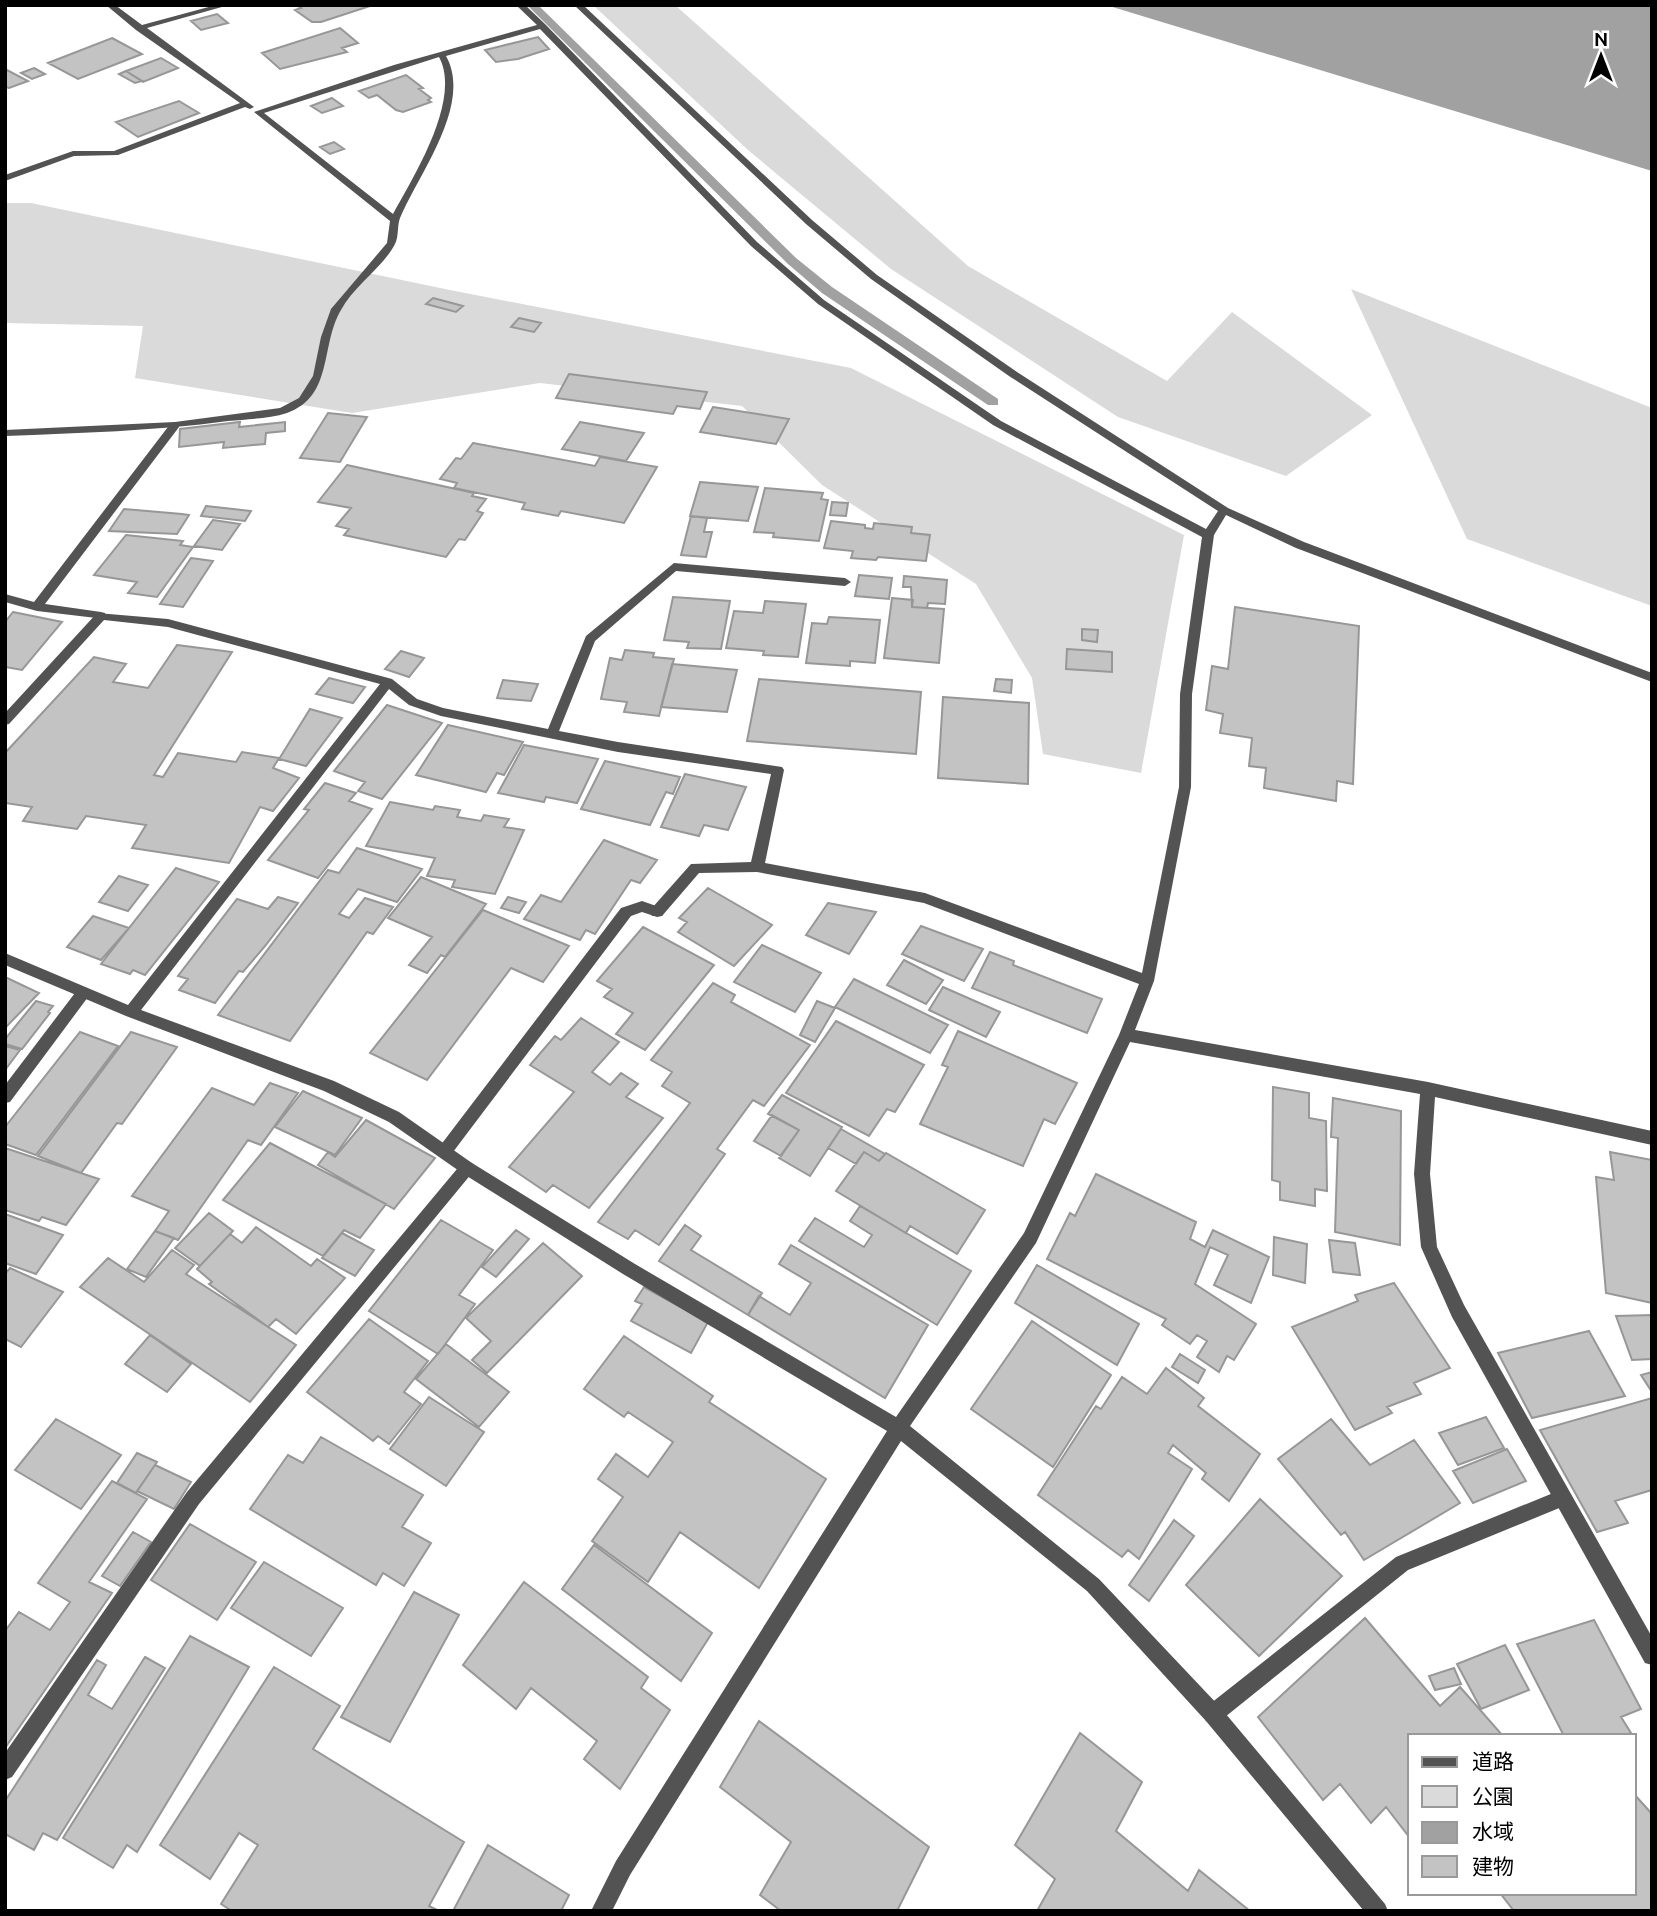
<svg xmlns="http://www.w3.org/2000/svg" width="1657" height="1916" font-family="Ubuntu,'Noto Sans JP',sans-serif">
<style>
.green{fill:#dadada}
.water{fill:#a1a1a1}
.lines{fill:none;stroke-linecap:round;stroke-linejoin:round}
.stream{fill:#a1a1a1;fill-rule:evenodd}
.building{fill:#c3c3c3;stroke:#979797;stroke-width:2}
.service{fill:#535353;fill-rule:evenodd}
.minor{fill:#535353;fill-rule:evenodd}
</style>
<rect width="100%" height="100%" fill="#fff"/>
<path class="green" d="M593,5H675L968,266L1167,381L1232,312L1372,415L1286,476L1118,417L891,269L748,150Z
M5,203H31L450,290L851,368L1184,535L1141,773L1043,754L1032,678L976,584L822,485L742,406L540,383L352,413L135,378L143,326L5,323Z
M1351,289L1652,408V606L1467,539Z"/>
<path class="water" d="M1106,5H1652V171Z"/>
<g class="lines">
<path class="stream" d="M527,5H538L796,258L832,287L998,399V405H988L822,293L788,264Z"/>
</g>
<path class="building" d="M296,5H373L321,22H312L295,10L301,8Z
M217,14L228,23L201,30L191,21Z
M340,28L358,43L342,48L347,52L280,69L262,53Z
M538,37L549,49L518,59L496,62L485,50Z
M112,38L142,54L78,79L48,63Z
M161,58L178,68L143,82L126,71Z
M34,68L45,74L32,79L21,73Z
M5,69L28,81L9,88L5,87Z
M126,71L142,81L135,83L119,74Z
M406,75L423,88L419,89L431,98L428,100L431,102L403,112L396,110L377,95L369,98L359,91Z
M332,98L343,106L322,113L311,106Z
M179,101L199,113L138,137L116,122Z
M334,142L344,149L330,154L320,147Z
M433,298L463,306L456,312L426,304Z
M519,318L541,323L534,332L511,327Z
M569,374L707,392L700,409L677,406L673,414L556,398Z
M713,407L789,419L776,444L700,432Z
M328,413L367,417L340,462L300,458Z
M240,422L239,427L285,422V431L266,433L265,444L223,448L224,442L179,447L180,429Z
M580,422L644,433L626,461L562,449Z
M473,443L595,466L600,457L657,467L624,523L561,511L558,516L522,509L525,503L454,488L457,483L440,479L456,458L461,459Z
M347,465L474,493L472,496L486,499L477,511L483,513L465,540L459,539L446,557L344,535L349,529L336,526L351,508L318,502Z
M700,482L758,487L748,521L690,516Z
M765,488L823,493L821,499L828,500L819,541L773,537L774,533L754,532Z
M832,502L848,503L846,516L830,515Z
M206,506L251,511L245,521L201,516Z
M124,509L182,514L189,515L177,534L109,531Z
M691,516L707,518L704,532H712L706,557L681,555Z
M213,520L240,524L222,550L194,546Z
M831,521L865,525V528L873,529L874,523L912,527L911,533L930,535L926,561L878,557L876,560L851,558L853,551L824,548Z
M126,535L183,541L180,545L193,547L157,597L128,593L137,582L94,575Z
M191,558L213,561L183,607L160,604Z
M859,575L892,578L889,599L855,596Z
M904,576L947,580L945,604L928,603L927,608L912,607L911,587H903Z
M673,597L730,601L721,649L687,648L689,642L664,640Z
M892,598L913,600L912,607L944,609L939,663L884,658Z
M765,601L806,604L798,657L763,655L764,651L726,648L734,611L763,613Z
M1235,607L1359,626L1353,784L1337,781L1336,801L1264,788L1266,768L1249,766L1252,738L1220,733L1223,714L1206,710L1212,666L1228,669Z
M13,612L62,622L22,670L5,667V622Z
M829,617L880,620L875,663L850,661V666L806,663L812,623L827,624Z
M1082,629L1098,630L1097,642L1082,640Z
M177,645L232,652L154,775L163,777L178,753L236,762L242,752L279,758L273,768L299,778L273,811L260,807L229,863L132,848L146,825L86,816L77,829L23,821L32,807L5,803V753L94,657L126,664L113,682L148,688Z
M1067,649L1112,652V672L1066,669Z
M625,650L654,653L653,657L674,659L659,716L624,712L627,702L601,699L610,658L622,660Z
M401,651L424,658L409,677L385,669Z
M672,664L737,670L727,712L661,707Z
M329,678L365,687L353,703L316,694Z
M759,679L921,692L916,754L747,741Z
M996,679L1012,680L1011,693L994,691Z
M503,680L538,684L531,701L497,698Z
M943,697L1029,703L1028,784L938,778Z
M387,705L442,723L382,799L358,791L365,782L334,771Z
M310,709L342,718L306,766L279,759Z
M448,725L523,742L504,775L497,773L486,792L416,775Z
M524,745L598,759L577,803L546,797L544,802L498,793Z
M605,761L680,777L673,794L666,792L650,825L581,809Z
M685,774L746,787L728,830L704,825L699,836L661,827Z
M325,783L356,793L349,801L372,809L318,878L268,860L309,810L304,809Z
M390,802L433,810L435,806L460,810L457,817L481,821L484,815L509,819L504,827L524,830L495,894L452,887L455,880L427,876L435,858L366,846Z
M604,840L657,860L640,883L631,880L595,934L586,930L580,940L524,919L541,895L561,902Z
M357,848L422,869L397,902L358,889L339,914L349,918L365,898L393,907L373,934L367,932L290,1041L218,1015L328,870L339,873Z
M176,868L219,882L145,975L133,970L130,974L101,964Z
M119,876L148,885L128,911L99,902Z
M421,877L486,904L445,957L441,955L427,973L409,965L432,937L388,918Z
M708,888L772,925L734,966L678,932L687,922L679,918Z
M278,897L298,903L265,946L243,972L239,971L215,1003L179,990L188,979L178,976L237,899L268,909Z
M508,897L526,902L519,913L501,908Z
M828,903L876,912L849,954L806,935Z
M483,910L569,946L543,982L511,968L427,1080L370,1053Z
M93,916L129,928L101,960L67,947Z
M921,926L983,949L964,981L902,954Z
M643,927L714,965L645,1050L616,1034L633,1013L604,997L612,989L597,981Z
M762,945L821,973L795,1012L734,982Z
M990,952L1014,961L1013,965L1102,999L1087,1033L972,988Z
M904,960L943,980L926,1004L887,985Z
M5,977L39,993L5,1028Z
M854,979L948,1025L930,1053L835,1007Z
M713,983L735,995L731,1002L810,1045L764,1106L753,1100L717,1149L725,1154L659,1245L635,1230L628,1239L598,1222L690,1103L662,1086L672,1072L651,1060Z
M943,987L1000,1012L986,1037L929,1010Z
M36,1001L53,1006L48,1012L50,1013L22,1049L5,1044V1039Z
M817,1001L835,1008L815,1042L800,1035Z
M581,1018L619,1042L592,1072L610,1085L621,1073L638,1084L626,1097L663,1118L589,1208L553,1185L546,1192L509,1167L574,1092L530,1065L555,1036L561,1040Z
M836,1021L924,1065L895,1112L887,1109L869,1136L786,1093Z
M958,1031L1077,1083L1055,1124L1044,1119L1023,1166L920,1124L948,1067L942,1065Z
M80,1032L118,1046L36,1155L5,1144V1127Z
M131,1032L177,1047L122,1124L117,1123L81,1173L38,1156Z
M5,1046L20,1050L5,1070Z
M270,1083L298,1093L261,1145L248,1140L178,1240L155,1231L169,1211L132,1196L212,1088L254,1105Z
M1273,1087L1309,1093V1118L1326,1121L1327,1191L1315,1189V1206L1280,1200V1182L1272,1180Z
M303,1091L362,1118L335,1155L275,1127Z
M782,1095L842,1127L810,1176L779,1158L799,1130L768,1114Z
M1333,1098L1401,1111L1400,1245L1335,1232L1338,1138L1331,1137Z
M772,1115L799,1130L781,1156L754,1141Z
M366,1120L435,1158L394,1209L318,1165L328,1152L335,1157Z
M841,1129L885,1154L879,1161L864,1152L856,1164L828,1148Z
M270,1143L386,1204L360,1238L344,1230L323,1256L223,1200Z
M5,1148L99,1179L66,1225L42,1217L39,1221L5,1210Z
M864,1152L879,1161L886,1153L985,1210L957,1254L910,1226L906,1233L836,1191Z
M1610,1152L1652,1160V1303L1606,1293L1596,1177L1614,1180Z
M1096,1174L1196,1222L1190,1239L1205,1247L1213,1230L1269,1257L1251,1303L1214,1285L1228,1255L1210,1247L1195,1284L1256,1324L1234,1360L1227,1356L1219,1372L1197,1357L1207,1341L1197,1335L1190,1344L1162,1325L1166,1319L1047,1259L1070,1213L1075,1216Z
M860,1206L971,1271L937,1325L799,1241L815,1218L864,1247L872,1235L850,1221Z
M209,1213L233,1231L200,1266L175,1248Z
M5,1214L63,1235L36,1274L5,1263Z
M441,1220L493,1250L459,1295L475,1304L438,1354L369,1311Z
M685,1225L701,1236L691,1250L762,1293L748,1315L659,1261Z
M256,1227L311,1266L317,1259L345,1278L296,1334L276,1319L268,1327L209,1284L212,1282L197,1269L230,1234L242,1243Z
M516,1230L529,1239L496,1277L482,1267Z
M155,1231L174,1238L146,1277L127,1269Z
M342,1233L374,1250L355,1276L322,1258Z
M1274,1237L1307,1244L1305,1283L1273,1275Z
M1329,1240L1355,1243L1360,1275L1333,1272Z
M543,1243L582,1276L487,1373L472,1360L491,1341L466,1318Z
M791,1245L928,1325L885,1398L748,1315L759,1296L790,1315L811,1283L779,1264Z
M172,1250L194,1265L186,1274L296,1345L250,1402L80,1287L108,1258L144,1282Z
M1037,1265L1139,1324L1117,1365L1015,1303Z
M10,1268L63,1292L21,1347L5,1339V1274Z
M1394,1283L1450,1368L1414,1383L1421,1394L1387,1407L1392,1413L1355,1430L1292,1327L1358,1301L1355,1295Z
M644,1287L708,1322L691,1353L631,1321L642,1304L635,1301Z
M1652,1315V1359L1632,1360L1616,1316Z
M369,1319L428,1361L404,1392L421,1404L389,1444L378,1436L373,1441L307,1392Z
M1032,1321L1111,1375L1053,1467L971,1409Z
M1589,1331L1625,1396L1532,1418L1498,1353Z
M150,1335L191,1364L167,1392L125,1364Z
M624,1336L713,1396L709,1402L826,1479L759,1588L680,1532L648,1582L592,1541L623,1497L598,1479L616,1454L648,1477L673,1442L628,1412L624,1417L584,1389Z
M446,1344L509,1392L479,1427L416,1379Z
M1180,1354L1205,1370L1198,1383L1172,1367Z
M1166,1368L1204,1398L1198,1406L1260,1454L1229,1501L1202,1479L1206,1473L1173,1445L1168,1453L1192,1469L1139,1559L1128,1550L1122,1557L1038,1495L1096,1406L1101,1409L1122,1377L1147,1394Z
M1652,1372V1392L1641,1375Z
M429,1397L484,1432L446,1486L390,1449Z
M1652,1398V1490L1615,1501L1628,1523L1597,1532L1540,1430Z
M1486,1417L1504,1448L1458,1465L1439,1433Z
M56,1419L121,1455L81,1509L15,1470Z
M1331,1419L1370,1465L1414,1440L1460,1503L1364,1560L1345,1532L1341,1535L1278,1459Z
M321,1437L423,1495L402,1527L431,1543L404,1586L383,1573L376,1585L250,1509L288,1455L303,1463Z
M1507,1449L1526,1481L1473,1503L1453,1471Z
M137,1453L157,1462L136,1493L117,1483Z
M155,1465L191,1482L174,1509L137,1491Z
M112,1481L147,1499L89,1582L112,1593L5,1748V1631L19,1612L50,1630L70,1602L38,1583Z
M1260,1499L1342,1576L1259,1656L1186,1585Z
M1174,1520L1194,1536L1149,1601L1129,1585Z
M190,1524L256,1562L217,1620L151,1580Z
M133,1532L151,1542L120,1586L102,1576Z
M594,1545L712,1633L681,1681L562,1589Z
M264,1562L343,1608L311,1656L231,1608Z
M524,1582L648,1677L641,1688L670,1710L620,1789L584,1759L597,1741L531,1688L516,1709L463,1665Z
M414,1592L459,1615L390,1742L341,1717Z
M1365,1618L1440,1706L1460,1687L1503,1736H1410V1838L1386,1807L1371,1823L1340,1784L1323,1800L1258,1717Z
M1594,1620L1641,1709L1621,1717L1631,1733L1622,1736H1564L1517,1644Z
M190,1636L249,1667L137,1852L127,1845L113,1868L63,1838Z
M1505,1645L1529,1690L1481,1709L1457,1664Z
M145,1657L165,1668L57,1840L43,1833L34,1850L5,1834V1801L97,1660L106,1665L88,1695L112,1709Z
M274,1667L340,1706L313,1749L464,1842L429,1906L439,1911H232L221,1904L258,1845L239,1833L210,1879L160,1845Z
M1454,1668L1461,1684L1435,1690L1429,1676Z
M759,1721L929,1847L897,1911H781L760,1895L791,1842L720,1787Z
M1080,1733L1142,1782L1116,1831L1188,1891L1199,1870L1250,1911H1037L1055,1879L1015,1845Z
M1634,1794L1652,1814V1911H1514L1500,1893H1634Z
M488,1845L569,1895L561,1911H453Z"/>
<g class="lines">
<path class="service" d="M175,422L179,423V427L45,604L101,612L105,613V619L37,611L5,602V594L34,602L171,423Z
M642,901L662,908L664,912L662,916L657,917L642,912L631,916L450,1156L445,1158L440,1156L437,1151L440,1146L621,908Z
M83,987L88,989L90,993L88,997L10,1102L5,1103V1085L78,989Z
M467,1161L472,1163L475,1168L472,1173L199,1504L12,1777L5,1780V1753L187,1492L462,1163Z
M1563,1489L1569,1492L1572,1498L1569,1504L1408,1570L1220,1721L1213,1724L1206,1721L1203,1714L1206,1707L1396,1557Z"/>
<path class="minor" d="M106,5H115L142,25L216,5H229L147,28L254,107L250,109L245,107L118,155L74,156L5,181V175L73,151H114L240,103L136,30Z
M516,5H525L545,24L757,242L824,300L1001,421L1206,529L1218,511L1009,376L871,279L806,224L574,5H583L812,220L877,275L1017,372L1228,508L1304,542L1652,673V682L1296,548L1226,515L1214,535L1192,694L1191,787L1154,981L1135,1030L1428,1082L1652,1131V1145L1435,1097L1430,1174L1437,1247L1464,1305L1652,1637V1665L1645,1663L1452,1317L1421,1247L1414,1174L1420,1094L1130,1042L1036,1243L910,1426L1099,1579L1220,1707L1385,1904L1388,1911H1364L1206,1721L1087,1591L901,1441L630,1875L612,1911H591L616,1861L887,1431L623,1274L462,1173L389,1122L324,1091L126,1016L5,965V953L128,1005L380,684L168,627L104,620L9,724L5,725V713L97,613L168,619L392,679L417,699L443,708L548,729L586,636L674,563L845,578L851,582L845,586L676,571L595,641L559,731L618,742L782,767L784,770L765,863L925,893L1142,973L1179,787L1180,694L1202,537L993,425L818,304L751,246L540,29L446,56C473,104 419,173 400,218C397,226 399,236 395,244C384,266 353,287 341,310C320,345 334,396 287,413C269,419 247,419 228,421C154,431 80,433 5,436V430L175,422L280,408L299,398L313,376L321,337L331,309L387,243L390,221L254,112L394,65L537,25ZM439,57C462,99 414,176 393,214L264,113ZM389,689L409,705L441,716L618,752L771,774L751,862L691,864L652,908L650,912L652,916H662L699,873L757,872L924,903L1139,984L1119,1035L1024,1233L896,1417L635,1264L472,1163L399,1112L334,1081L141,1010Z"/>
</g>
<rect width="1657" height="1916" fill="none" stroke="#000000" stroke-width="14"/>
<rect x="1408" y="1734" width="228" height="161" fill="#ffffff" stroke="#999999" stroke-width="2"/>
<rect x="1422" y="1757" width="35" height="10" fill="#535353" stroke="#999999" stroke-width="2"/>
<text x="1472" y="1769" font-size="21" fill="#000000">道路</text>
<rect x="1422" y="1786" width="35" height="21" fill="#dadada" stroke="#999999" stroke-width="2"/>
<text x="1472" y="1804" font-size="21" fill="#000000">公園</text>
<rect x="1422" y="1822" width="35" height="21" fill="#a1a1a1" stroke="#999999" stroke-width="2"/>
<text x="1472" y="1839" font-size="21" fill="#000000">水域</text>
<rect x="1422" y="1856" width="35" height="21" fill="#c3c3c3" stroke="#999999" stroke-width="2"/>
<text x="1472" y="1874" font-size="21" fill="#000000">建物</text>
<g transform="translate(1601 56)" stroke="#ffffff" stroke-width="5" paint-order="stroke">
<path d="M0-5L12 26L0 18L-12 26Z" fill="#000000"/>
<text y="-10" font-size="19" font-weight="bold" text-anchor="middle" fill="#000000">N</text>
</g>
</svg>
